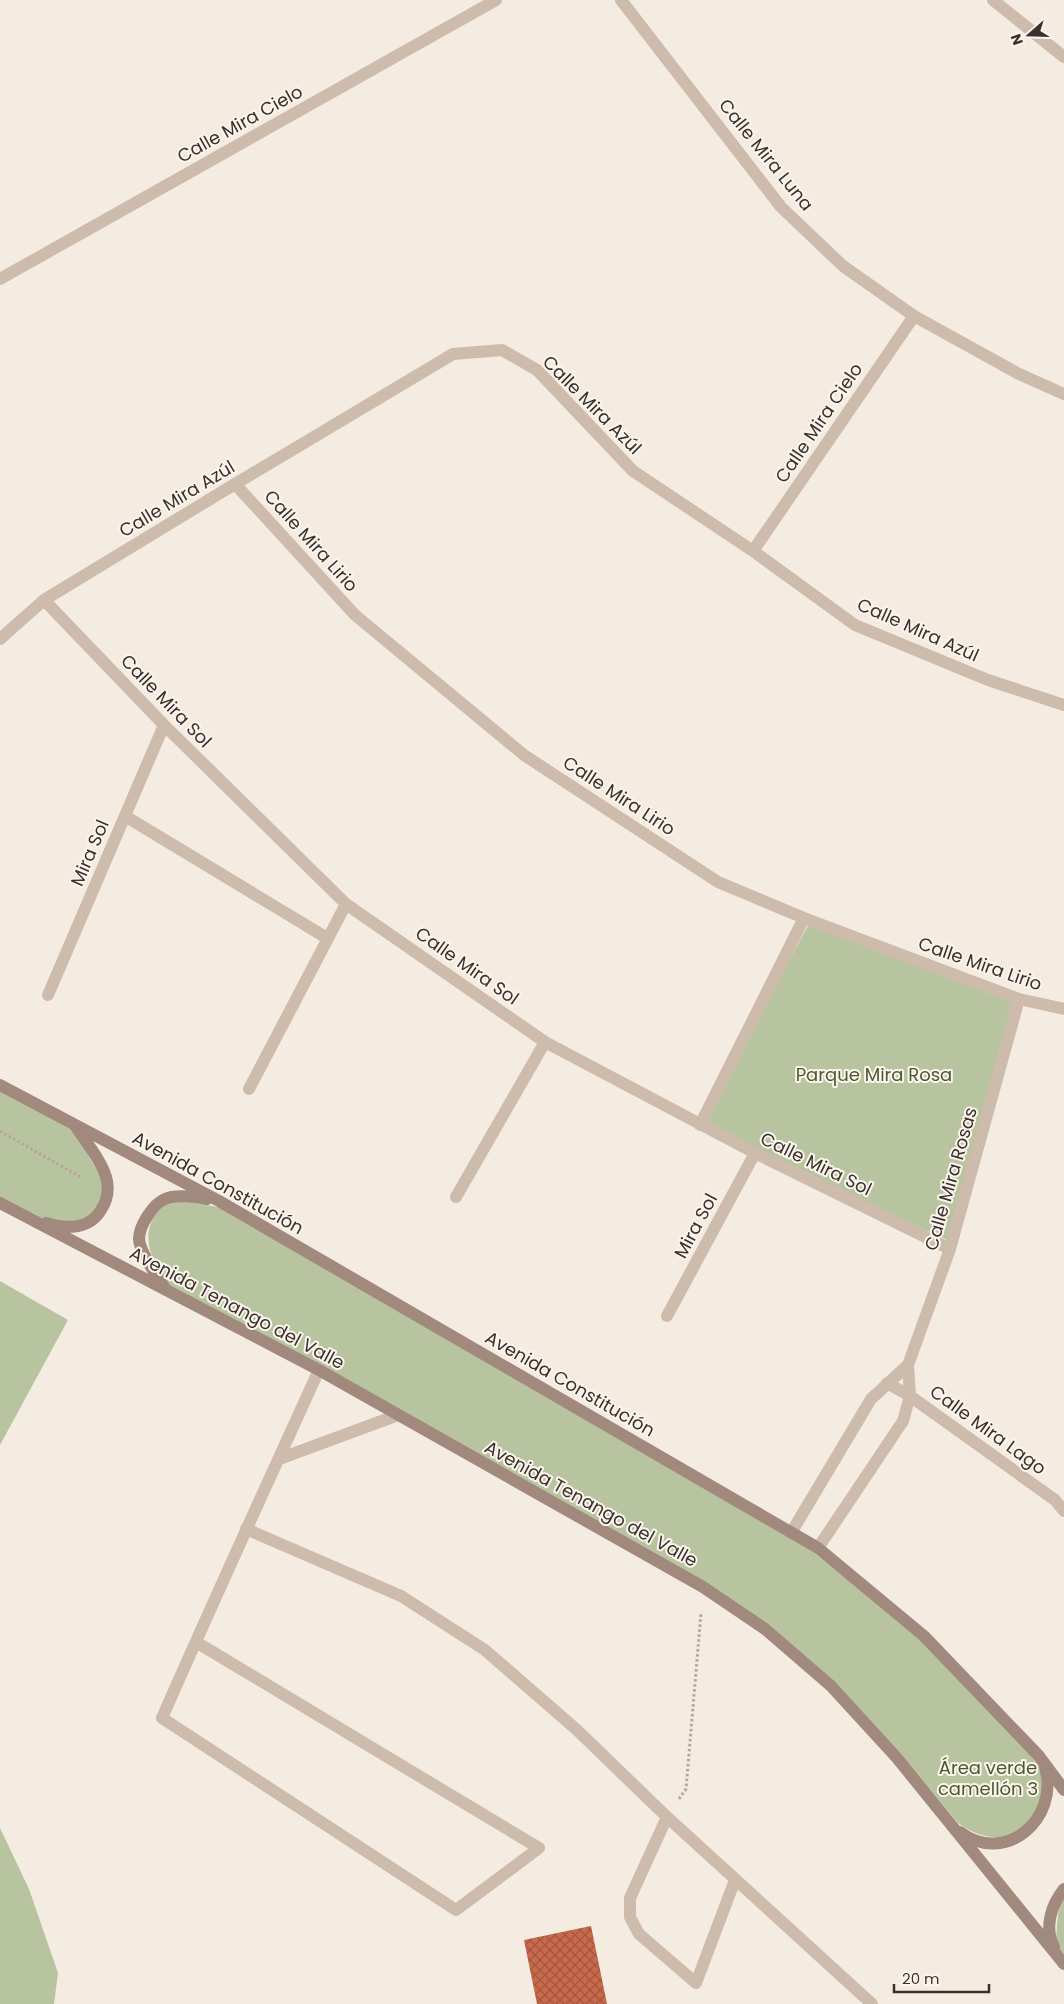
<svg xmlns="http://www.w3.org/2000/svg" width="1064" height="2004" font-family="Poppins,sans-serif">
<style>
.park{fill:#b8c4a0}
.building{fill:url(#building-cross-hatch)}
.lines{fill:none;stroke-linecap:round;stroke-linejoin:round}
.path{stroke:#b9a596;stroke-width:3;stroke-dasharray:2.5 2.5;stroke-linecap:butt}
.lane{stroke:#cdbbac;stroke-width:12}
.street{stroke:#cdbbac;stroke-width:12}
.secondary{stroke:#a18a7d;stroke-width:12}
.labels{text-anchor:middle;stroke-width:4;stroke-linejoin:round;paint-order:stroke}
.street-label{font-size:18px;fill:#3b302b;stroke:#fbf5ee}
.park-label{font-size:18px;fill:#4a5a2e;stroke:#fbf5ee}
</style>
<defs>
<pattern id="building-cross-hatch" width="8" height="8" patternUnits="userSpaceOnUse" patternTransform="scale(1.25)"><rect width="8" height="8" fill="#c8694b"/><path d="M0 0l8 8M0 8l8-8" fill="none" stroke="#a4573f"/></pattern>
</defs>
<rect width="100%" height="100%" fill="#f4ebe1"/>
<path class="park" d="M811,920L1021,1005L956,1244L755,1153L700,1125Z
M0,1089L73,1129L103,1181L104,1197L87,1221L58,1223L30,1215L0,1199Z
M169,1202H194L221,1208L813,1552L921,1638L1039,1756C1040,1764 1044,1774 1043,1783C1042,1792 1039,1804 1036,1813C1034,1817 1029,1821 1026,1825C1005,1845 979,1838 958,1823L903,1756L835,1682L703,1587L167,1291C152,1258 133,1228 169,1202Z
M0,1281L68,1320L0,1445Z
M0,1828L29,1889L58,1973L54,2004H0Z
M1064,1899V1961L1055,1949C1058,1936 1055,1908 1064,1899Z"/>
<path class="building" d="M591,1926L607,2004H537L524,1940Z"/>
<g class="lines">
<path class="path" d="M0,1131L82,1178
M679,1799L686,1789L701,1613"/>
<path class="lane" d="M279,1459L398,1415
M246,1529L401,1596L485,1650L577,1730L667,1817
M196,1642L539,1848L456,1910L162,1718C213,1602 266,1486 319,1370
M735,1880L696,1983L639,1934L630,1917V1898L667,1817L872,2004"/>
<path class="street" d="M621,0L781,207L843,266L914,316L1019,374L1064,394
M993,0L1064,57
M0,279L496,0
M235,484L355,615L524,755L718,882L804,918L1019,999L1064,1009
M753,551L914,316
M44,600L164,725L346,904L545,1042L755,1153L950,1249
M0,639L44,600L235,484L453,354L502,350L537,370L633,471L753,551L855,625L988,680L1064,705
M125,816L327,938
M48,995L164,725
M249,1089L346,904
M700,1125L804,918
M456,1197L545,1042
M667,1316L755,1153
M887,1383L910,1396L1055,1500L1064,1511
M791,1533L871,1399L908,1365
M818,1548L903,1421L910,1396L908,1365L950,1249L1019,999"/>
<path class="secondary" d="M0,1085L219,1201L818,1548L924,1636L1039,1756L1064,1790
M0,1203L319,1370L703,1587L765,1629L831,1686L897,1758L1064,1964
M46,1223C66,1229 89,1230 101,1210C107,1201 109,1192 107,1181C104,1164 86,1142 76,1127
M166,1290C158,1277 140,1254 139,1239C139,1226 153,1204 165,1199C175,1194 197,1197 207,1199
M960,1832C1005,1866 1060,1819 1045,1767
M1054,1947C1044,1928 1051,1905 1064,1889"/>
</g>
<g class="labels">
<g class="street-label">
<text transform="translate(240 124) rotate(-29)" y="6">Calle Mira Cielo</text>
<text transform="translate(766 155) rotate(51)" y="6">Calle Mira Luna</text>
<text transform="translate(592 405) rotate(45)" y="6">Calle Mira Azúl</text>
<text transform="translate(819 423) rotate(-56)" y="6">Calle Mira Cielo</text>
<text transform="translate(177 499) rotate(-31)" y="6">Calle Mira Azúl</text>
<text transform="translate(311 541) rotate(48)" y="6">Calle Mira Lirio</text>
<text transform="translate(918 630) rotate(24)" y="6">Calle Mira Azúl</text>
<text transform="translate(166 701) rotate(46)" y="6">Calle Mira Sol</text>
<text transform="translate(619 796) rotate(33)" y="6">Calle Mira Lirio</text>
<text transform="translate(90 853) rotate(-67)" y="6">Mira Sol</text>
<text transform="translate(980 964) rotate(19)" y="6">Calle Mira Lirio</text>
<text transform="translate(467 966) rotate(35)" y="6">Calle Mira Sol</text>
<text transform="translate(816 1164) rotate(26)" y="6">Calle Mira Sol</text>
<text transform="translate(951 1179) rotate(-74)" y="6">Calle Mira Rosas</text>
<text transform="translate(218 1183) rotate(29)" y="6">Avenida Constitución</text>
<text transform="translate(696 1226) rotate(-62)" y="6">Mira Sol</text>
<text transform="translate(237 1308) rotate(28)" y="6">Avenida Tenango del Valle</text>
<text transform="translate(570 1384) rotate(30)" y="6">Avenida Constitución</text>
<text transform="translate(988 1430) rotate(36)" y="6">Calle Mira Lago</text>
<text transform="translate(591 1504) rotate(29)" y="6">Avenida Tenango del Valle</text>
</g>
<g class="park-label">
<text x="874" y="1081">Parque Mira Rosa</text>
<text x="988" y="1774">Área verde<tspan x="988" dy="21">camellón 3</tspan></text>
</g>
</g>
<g transform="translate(1029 35) rotate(250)" stroke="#fbf5ee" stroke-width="4" paint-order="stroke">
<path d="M0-4L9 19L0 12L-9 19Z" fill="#3b302b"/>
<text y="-8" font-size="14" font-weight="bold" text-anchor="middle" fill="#3b302b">N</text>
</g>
<path d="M894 1984v8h95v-8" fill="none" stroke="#3b302b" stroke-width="2.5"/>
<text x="902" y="1984" font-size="15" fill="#3b302b" stroke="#fbf5ee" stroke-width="4" paint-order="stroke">20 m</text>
</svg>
